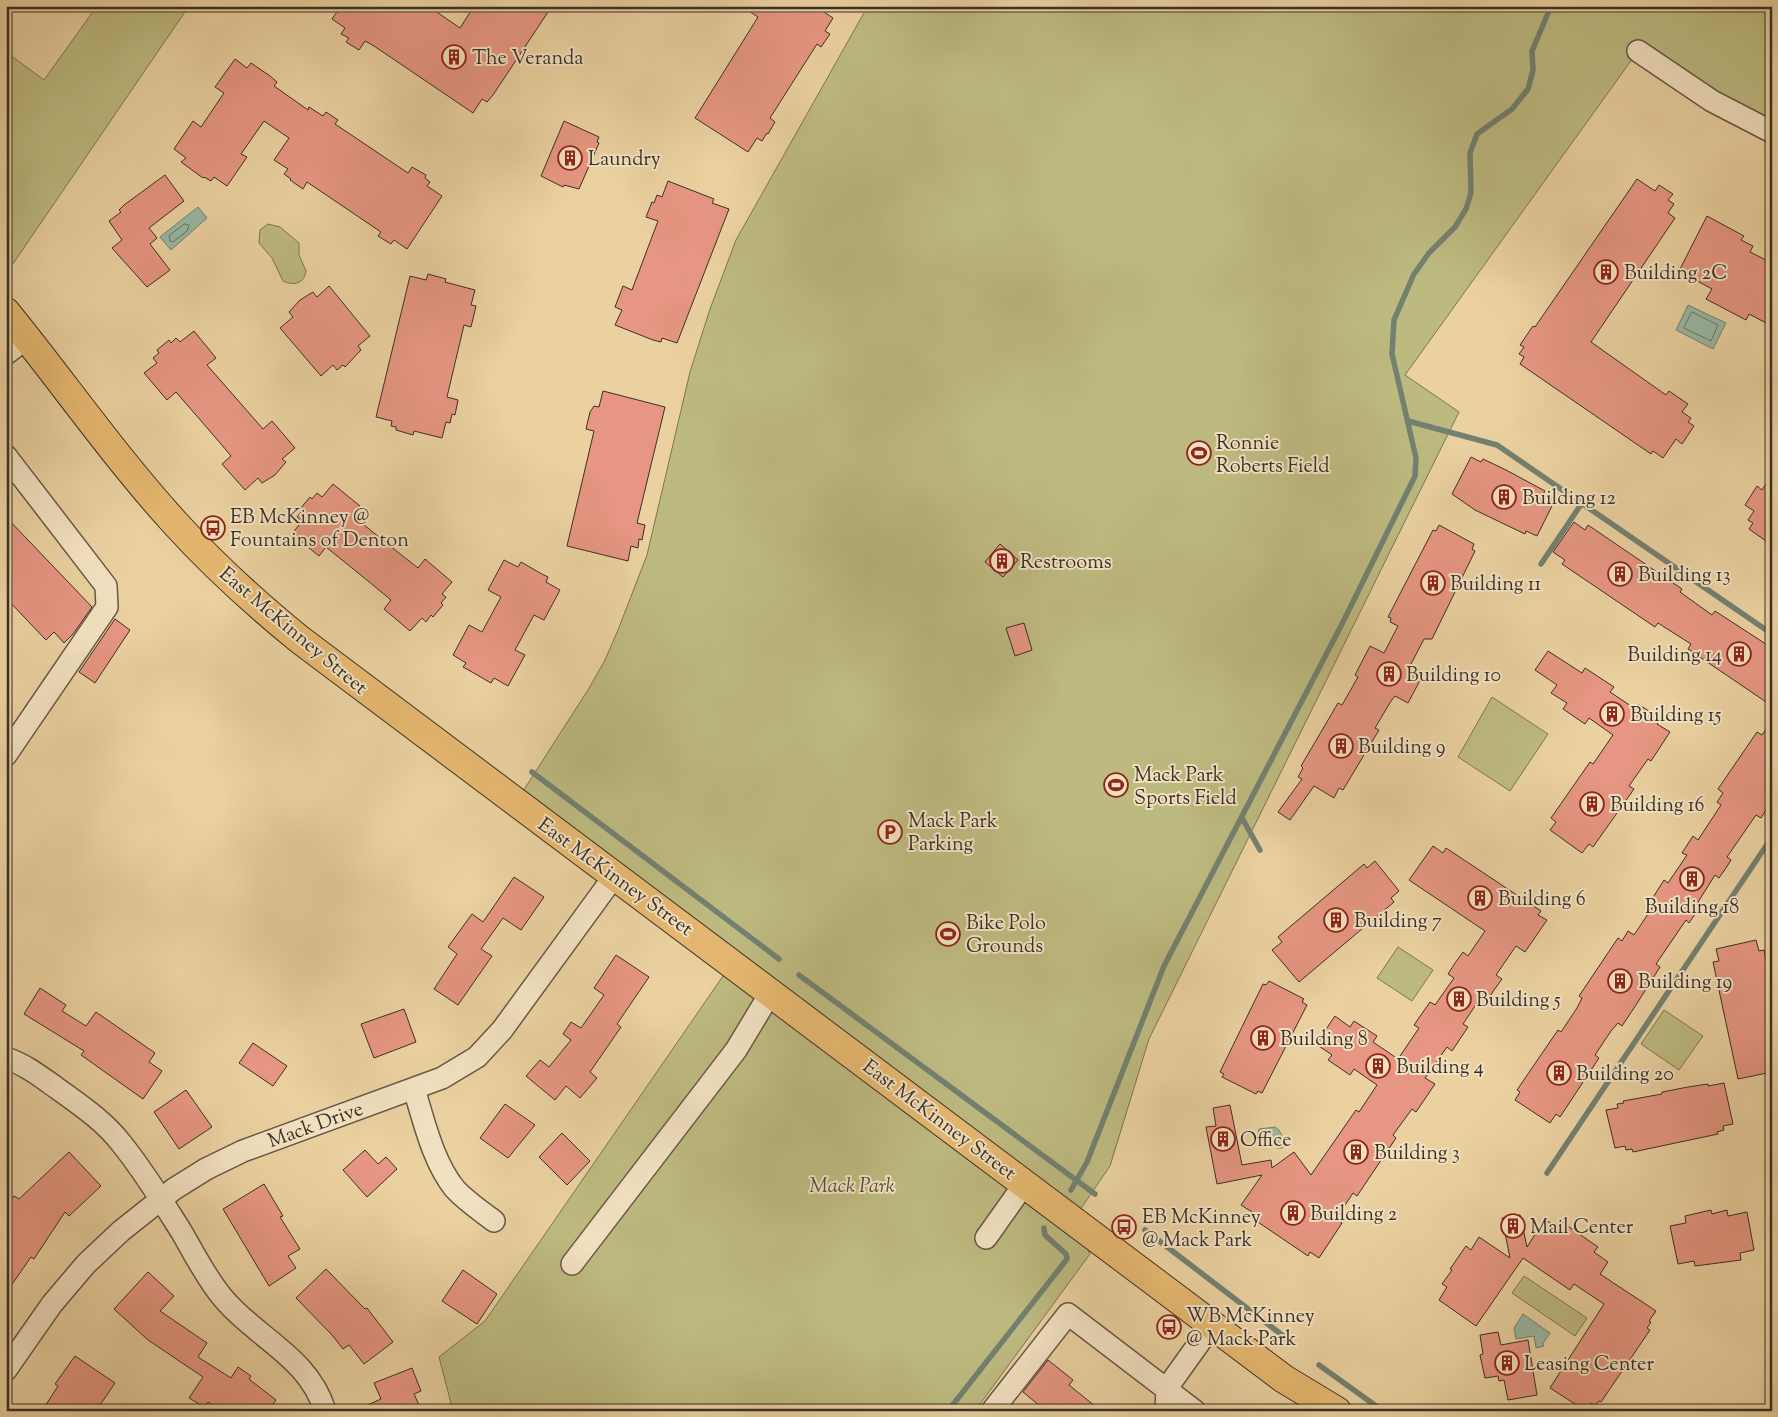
<svg xmlns="http://www.w3.org/2000/svg" width="1778" height="1417" font-family="'Sorts Mill Goudy',serif">
<style>
.green{fill:#bdba80;stroke:#7c7554}
.water{fill:#99b7a2;stroke:#738171}
.lines{fill:none;stroke-linecap:round;stroke-linejoin:round}
.shore{stroke:#6a7465;stroke-width:1}
.stream{stroke:#738171;stroke-width:5.5}
.building{fill:#e69682;stroke:#3a3028}
.minor-casing{stroke:#665846;stroke-width:24}
.major-casing{stroke:#3a3028;stroke-width:30}
.minor{stroke:#f2e1c1;stroke-width:21}
.major{stroke:#e6b870;stroke-width:28}
.labels{text-anchor:middle;stroke-width:4;stroke-linejoin:round;paint-order:stroke}
.poi-label{font-size:20px;fill:#3a3028;stroke:#f2e1c1;text-anchor:start}
.street-label{font-size:20px;fill:#3a3028;stroke:#f2e1c1}
.park-label{font-size:20px;font-style:italic;fill:#544c3a;stroke:#f2e1c1}
</style>
<rect width="100%" height="100%" fill="#ebd1a0"/>
<filter id="stains"><feTurbulence type="fractalNoise" baseFrequency=".004" numOctaves="4"/><feColorMatrix values="0 0 0 0 .2 0 0 0 0 .09 0 0 0 0 .02 0 0 0 .5 -.17"/></filter>
<radialGradient id="worn" r=".72"><stop offset=".6" stop-color="#630" stop-opacity="0"/><stop offset="1" stop-color="#630" stop-opacity=".3"/></radialGradient>
<path class="green" d="M97,6H189L6,274V52L44,80Z
M859,6H1772V132L1638,51L1405,375L1459,412L1149,1039L1110,1166L1073,1220L1090,1254L975,1411H453L439,1357L485,1321L732,963L516,802L588,690L605,660L618,630L647,555L690,372L710,309L736,240L865,11Z
M268,224L280,227L299,243V255L306,271C304,284 294,286 283,281L272,258L259,243L260,230Z
M1492,697L1548,734L1510,791L1458,757Z
M1398,947L1433,970L1412,1001L1377,978Z
M1664,1010L1703,1036L1679,1070L1641,1044Z
M1524,1276L1587,1318L1575,1336L1512,1293Z"/>
<path class="water" d="M198,207L207,218L171,250L160,237Z
M1688,305L1726,323L1713,349L1676,330Z
M1275,1127L1279,1130L1286,1144L1282,1148H1277L1270,1142H1261L1257,1138L1259,1129Z
M1523,1314L1550,1333L1543,1343L1544,1346L1536,1348L1534,1336L1516,1339L1514,1328Z"/>
<g class="lines">
<path class="shore" d="M185,224L189,225L187,231L173,242L170,241L169,236Z
M1692,312L1718,325L1711,341L1684,328Z"/>
<path class="stream" d="M1408,421L1497,445L1772,634
M1541,564L1582,503
M532,772L779,959
M1242,818L1260,850
M799,975L1095,1194
M1547,1173L1772,837
M1071,1190L1087,1162L1164,966L1343,622L1415,476L1416,458L1392,354L1394,320L1414,274L1429,253L1455,227L1466,209L1471,193L1470,153L1477,134L1512,109L1528,89L1533,70L1532,51L1551,6
M1145,1230L1286,1338
M1319,1365L1383,1411
M948,1411L1067,1259L1066,1254L1045,1235L1044,1228"/>
</g>
<path class="building" d="M341,6H428L460,28L474,6H552L493,95L487,102L482,99L473,113L374,46L365,41L359,50L346,42L349,38L341,34L345,28L332,19Z
M741,6H815L833,18L825,31L830,34L821,47L817,44L770,118L775,122L768,134L767,133L762,141L757,138L748,152L695,118L758,17Z
M235,59L247,68L251,63L270,76L277,82L274,86L308,110L309,107L323,116L326,112L338,120L335,124L408,173L412,167L426,175L425,178L430,182L427,186L442,196L407,249L394,240L391,244L378,236L381,232L307,182L303,189L290,180L291,179L284,174L288,169L274,160L289,138L264,121L241,154L247,157L227,186L214,177L211,181L204,177L203,178L181,162L186,158L174,149L193,121L201,127L224,93L215,87Z
M564,121L599,137L597,142L599,143L579,189L564,185L563,187L541,176Z
M165,175L184,201L149,228L157,238L150,244L170,270L147,287L112,248L122,240L109,221L121,212L119,210L124,205Z
M1637,179L1655,191L1659,185L1673,194L1668,200L1674,204L1668,213L1675,218L1591,342L1666,395L1669,391L1688,404L1682,412L1691,418L1688,422L1694,426L1682,444L1676,439L1663,458L1653,451L1651,454L1520,364L1524,357L1519,354L1524,347L1520,345L1533,326L1535,327Z
M668,181L714,199L712,203L729,209L677,343L662,338L661,342L653,340L615,325L622,310L615,307L623,286L632,290L658,221L646,217L652,202L654,203L657,195L662,197Z
M1707,216L1744,236L1741,240L1753,246L1750,252L1772,263V326L1749,314L1746,320L1706,299L1712,289L1679,271Z
M428,274L446,279L445,282L475,290L471,305L476,306L471,327L464,325L447,397L458,400L455,415L452,414L450,423L446,422L442,438L414,431L413,435L396,430V427L391,426L392,421L376,417L410,276L426,280Z
M329,286L370,336L358,346L361,350L345,367L343,365L337,370L333,365L321,376L280,328L293,317L289,312L300,300L313,292L317,297Z
M194,331L216,358L207,365L263,429L272,421L295,448L282,459L286,462L275,475L262,483L258,478L245,490L222,464L231,456L221,444L176,392L167,400L144,373L157,363L153,358L159,353L157,350L169,340L171,343L176,338L180,342Z
M603,391L665,407L637,523L645,525L642,540L639,539L638,548L631,546L628,561L567,546L594,431L586,429L590,412L594,406L599,407Z
M1471,457L1481,462L1483,459L1506,470L1545,491L1543,494L1555,500L1537,536L1526,531L1525,534L1475,510L1452,494Z
M1772,475V533L1766,541L1749,529L1753,523L1748,520L1754,511L1745,505L1757,486L1762,490Z
M333,484L360,506L352,515L390,546L418,568L425,559L452,582L442,594L446,597L441,603L443,605L433,617L431,615L426,622L422,618L410,631L384,609L391,600L368,581L326,547L319,556L292,534L302,521L297,517L302,511L300,509L310,497L312,499L317,493L322,497Z
M6,517L92,607L73,634L64,643L54,632L46,640L6,598Z
M1574,522L1585,530L1588,525L1682,589L1680,592L1712,615L1715,611L1772,648V706L1688,649L1691,644L1658,623L1655,627L1562,564L1565,560L1553,552Z
M1439,525L1474,544L1472,549L1475,551L1432,639H1424L1410,666L1424,673L1408,703L1395,696L1391,701L1375,728L1379,730L1343,790L1339,788L1334,798L1314,786L1290,820L1278,812L1302,779L1298,777L1303,768L1301,766L1338,703L1342,705L1358,677L1355,675L1370,646L1384,653L1398,626L1390,622L1391,618L1388,617L1433,530L1436,531Z
M1000,544L1018,560L1003,577L985,562Z
M504,560L518,567L521,562L540,573L548,577L546,582L560,590L544,620L534,615L515,650L525,655L508,686L494,678L491,683L472,672L463,667L466,663L453,655L469,625L482,632L501,597L488,590Z
M115,619L130,630L95,683L79,672Z
M1024,623L1032,650L1015,656L1006,628Z
M1548,651L1582,673L1585,668L1614,687L1610,692L1634,708L1638,704L1661,719L1657,724L1670,732L1651,761L1648,759L1629,786L1634,789L1593,847L1589,844L1582,853L1550,830L1556,822L1551,818L1590,762L1593,764L1613,735L1589,718L1585,724L1563,709L1567,703L1551,693L1557,685L1535,670Z
M1772,721V801L1761,818L1756,815L1727,857L1731,860L1726,868L1719,878L1715,875L1698,902L1702,904L1689,923L1686,920L1656,964L1660,967L1636,1005L1622,1026L1618,1023L1611,1031L1595,1055L1599,1058L1560,1117L1556,1114L1550,1123L1515,1100L1520,1092L1517,1090L1558,1030L1561,1032L1577,1008L1582,998L1579,996L1618,938L1622,941L1628,931L1634,935L1656,902L1652,899L1664,880L1668,883L1687,855L1682,853L1693,836L1698,840L1721,805L1717,802L1723,793L1718,789L1757,732L1762,735Z
M1433,846L1443,853L1446,848L1541,911L1538,915L1547,920L1525,952L1516,946L1496,975L1502,979L1494,990L1487,1001L1481,997L1463,1024L1468,1027L1452,1051L1447,1047L1425,1078L1435,1084L1416,1112L1412,1109L1393,1135L1396,1138L1357,1196L1353,1193L1336,1219L1342,1223L1319,1258L1310,1252L1308,1256L1249,1216L1252,1212L1241,1205L1262,1175L1217,1184L1206,1127L1216,1126L1213,1108L1230,1105L1242,1165L1271,1160L1272,1168L1294,1152L1311,1175L1356,1110L1359,1112L1377,1085L1354,1069L1350,1075L1328,1060L1332,1055L1316,1044L1335,1016L1350,1027L1354,1021L1377,1036L1373,1042L1398,1059L1419,1028L1414,1025L1430,1002L1435,1005L1454,978L1448,974L1455,963L1463,952L1468,956L1485,931L1409,880Z
M1375,861L1399,891L1391,898L1394,902L1299,982L1272,950L1282,942L1278,937L1364,864L1367,868Z
M514,877L544,897L521,930L503,918L481,949L492,956L458,1005L434,989L457,954L448,947L472,914L483,922Z
M1756,940L1759,951L1764,950L1770,977L1767,978L1772,996V1072L1738,1079L1713,962L1719,961L1716,949Z
M616,955L649,977L617,1024L621,1027L590,1072L597,1078L580,1098L566,1086L555,1100L526,1076L540,1060L549,1067L571,1040L563,1034L571,1022L581,1028L604,995L594,988Z
M1269,981L1304,999L1302,1002L1307,1005L1262,1093L1258,1091L1256,1094L1222,1077L1224,1074L1220,1072L1263,984L1266,985Z
M40,988L66,1005L62,1011L86,1026L96,1012L155,1053L149,1062L162,1071L143,1099L81,1055L84,1051L24,1014Z
M404,1009L416,1042L374,1058L361,1024Z
M253,1043L287,1066L273,1086L239,1063Z
M1724,1083L1733,1124L1723,1126L1724,1130L1717,1132L1718,1134L1633,1152L1632,1149L1626,1150L1625,1146L1615,1148L1606,1110L1618,1108L1617,1104L1624,1103L1623,1101L1662,1094V1092L1688,1087L1708,1084V1086Z
M186,1090L212,1127L179,1149L154,1112Z
M505,1104L535,1125L508,1158L480,1138Z
M562,1133L590,1161L567,1185L539,1157Z
M365,1150L378,1164L386,1157L397,1169L367,1197L343,1170Z
M69,1152L101,1186L69,1216L65,1212L34,1259L31,1257L6,1293V1207L14,1196L19,1199Z
M264,1184L283,1216L280,1217L300,1249L288,1256L296,1268L269,1286L223,1209Z
M1711,1210L1712,1214L1727,1210L1728,1216L1747,1212L1754,1250L1740,1253L1741,1260L1695,1266L1694,1261L1678,1264L1670,1226L1686,1223L1685,1216Z
M1520,1215L1527,1247L1545,1219L1558,1228L1562,1222L1598,1247L1594,1252L1608,1262L1600,1274L1656,1311L1649,1321L1651,1322L1647,1328L1650,1330L1601,1402L1599,1401L1595,1406L1591,1403L1586,1411L1550,1388L1604,1304L1574,1284L1570,1290L1523,1258L1476,1326L1439,1300L1447,1287L1442,1284L1452,1270L1450,1269L1466,1246L1471,1250L1479,1237L1510,1258L1502,1218Z
M326,1269L365,1309L367,1308L393,1342L364,1364L349,1345L343,1349L332,1335L296,1298Z
M463,1270L497,1294L477,1324L442,1301Z
M148,1272L174,1296L160,1311L207,1343L198,1357L231,1378L238,1367L251,1376L249,1379L276,1400L268,1411H221L208,1402L204,1407L189,1398L203,1377L148,1340L114,1309Z
M1498,1332L1501,1345L1528,1340L1537,1395L1508,1400L1504,1380L1499,1381L1498,1376L1485,1378L1480,1355L1483,1354L1480,1335Z
M75,1356L115,1383L96,1411H42L58,1386L55,1384Z
M1048,1360L1073,1380L1069,1385L1101,1411H1046L1023,1392Z
M412,1368L421,1391L414,1394L419,1405L405,1411H354L381,1399L374,1383Z"/>
<g class="lines">
<g class="minor-casing">
<path id="minor" d="M1638,51L1712,101L1772,132
M6,354L27,338
M6,456L106,586L107,607L6,755
M6,1058C26,1065 41,1077 58,1089C80,1105 104,1121 121,1143C143,1170 162,1201 181,1231C194,1253 206,1278 223,1298C256,1338 309,1357 325,1411
M414,1089C424,1121 433,1162 455,1189C466,1201 481,1211 494,1221
M986,1238L1025,1183
M572,1264L736,1050L771,992
M6,1370L52,1304L86,1264L121,1231L174,1189L206,1169L243,1151L442,1078L477,1057L502,1030L615,875
M992,1411L1068,1314L1195,1411
M1166,1411L1167,1388L1212,1325"/>
</g>
<g class="major-casing">
<path id="major" d="M6,312C63,382 114,456 175,523C213,565 255,603 299,639L1284,1379L1337,1411"/>
</g>
<use href="#minor" class="minor"/>
<use href="#major" class="major"/>
</g>
<defs>
<g id="building-ring" transform="scale(1.25)"><circle r="9.5" fill="#f2e1c1" stroke="#8f2418" stroke-width="1.5"/><path d="M-4-6H4V6H1V3H-1V6H-4ZM-2.5-4.3h1.7v1.8h-1.7ZM.8-4.3h1.7v1.8H.8ZM-2.5-1h1.7V.8h-1.7ZM.8-1h1.7V.8H.8Z" fill="#8f2418"/></g>
<g id="stadium-ring" transform="scale(1.25)"><circle r="9.5" fill="#f2e1c1" stroke="#8f2418" stroke-width="1.5"/><path d="M0-5a6.5 5 0 1 0 0 10a6.5 5 0 1 0 0-10ZM-3.5-1.8h7v3.6h-7Z" fill="#8f2418"/></g>
<g id="bus-ring" transform="scale(1.25)"><circle r="9.5" fill="#f2e1c1" stroke="#8f2418" stroke-width="1.5"/><path d="M-5-6H5V4H4V6H2V4H-2V6H-4V4H-5ZM-3.5-4V0h7V-4ZM-3.5 1.2v1.5H-2V1.2ZM2 1.2v1.5H3.5V1.2Z" fill="#8f2418"/></g>
<g id="parking-ring" transform="scale(1.25)"><circle r="9.5" fill="#f2e1c1" stroke="#8f2418" stroke-width="1.5"/><path d="M-3.5-5.5H1a3.5 3.5 0 0 1 0 7H-1V5.5H-3.5ZM-1-3.4V-.6H.8a1.4 1.4 0 0 0 0-2.8Z" fill="#8f2418"/></g>
</defs>
<g fill-rule="evenodd">
<use href="#building-ring" x="454" y="57"/>
<use href="#building-ring" x="570" y="158"/>
<use href="#building-ring" x="1606" y="272"/>
<use href="#stadium-ring" x="1199" y="453"/>
<use href="#building-ring" x="1504" y="497"/>
<use href="#bus-ring" x="213" y="528"/>
<use href="#building-ring" x="1002" y="561"/>
<use href="#building-ring" x="1620" y="574"/>
<use href="#building-ring" x="1433" y="583"/>
<use href="#building-ring" x="1739" y="654"/>
<use href="#building-ring" x="1389" y="674"/>
<use href="#building-ring" x="1612" y="714"/>
<use href="#building-ring" x="1341" y="746"/>
<use href="#stadium-ring" x="1116" y="785"/>
<use href="#building-ring" x="1592" y="804"/>
<use href="#parking-ring" x="890" y="832"/>
<use href="#building-ring" x="1692" y="879"/>
<use href="#building-ring" x="1480" y="898"/>
<use href="#building-ring" x="1336" y="920"/>
<use href="#stadium-ring" x="948" y="934"/>
<use href="#building-ring" x="1620" y="981"/>
<use href="#building-ring" x="1459" y="999"/>
<use href="#building-ring" x="1263" y="1038"/>
<use href="#building-ring" x="1378" y="1066"/>
<use href="#building-ring" x="1559" y="1073"/>
<use href="#building-ring" x="1223" y="1139"/>
<use href="#building-ring" x="1356" y="1152"/>
<use href="#building-ring" x="1293" y="1213"/>
<use href="#building-ring" x="1513" y="1226"/>
<use href="#bus-ring" x="1124" y="1227"/>
<use href="#bus-ring" x="1169" y="1327"/>
<use href="#building-ring" x="1507" y="1363"/>
</g>
<g class="labels">
<g class="poi-label">
<text x="472" y="64">The Veranda</text>
<text x="588" y="165">Laundry</text>
<text x="1624" y="279">Building 2C</text>
<text x="1216" y="449">Ronnie<tspan x="1216" dy="23">Roberts Field</tspan></text>
<text x="1522" y="504">Building 12</text>
<text x="230" y="523">EB McKinney @<tspan x="230" dy="23">Fountains of Denton</tspan></text>
<text x="1020" y="568">Restrooms</text>
<text x="1638" y="581">Building 13</text>
<text x="1450" y="590">Building 11</text>
<text x="1722" y="661" text-anchor="end">Building 14</text>
<text x="1406" y="681">Building 10</text>
<text x="1630" y="721">Building 15</text>
<text x="1358" y="753">Building 9</text>
<text x="1134" y="781">Mack Park<tspan x="1134" dy="23">Sports Field</tspan></text>
<text x="1610" y="811">Building 16</text>
<text x="908" y="827">Mack Park<tspan x="908" dy="23">Parking</tspan></text>
<text x="1498" y="905">Building 6</text>
<text x="1692" y="913" text-anchor="middle">Building 18</text>
<text x="1354" y="927">Building 7</text>
<text x="966" y="929">Bike Polo<tspan x="966" dy="23">Grounds</tspan></text>
<text x="1638" y="988">Building 19</text>
<text x="1476" y="1006">Building 5</text>
<text x="1280" y="1045">Building 8</text>
<text x="1396" y="1073">Building 4</text>
<text x="1576" y="1080">Building 20</text>
<text x="1240" y="1146">Office</text>
<text x="1374" y="1159">Building 3</text>
<text x="1310" y="1220">Building 2</text>
<text x="1142" y="1223">EB McKinney<tspan x="1142" dy="23">@ Mack Park</tspan></text>
<text x="1530" y="1233">Mail Center</text>
<text x="1186" y="1322">WB McKinney<tspan x="1186" dy="23">@ Mack Park</tspan></text>
<text x="1524" y="1370">Leasing Center</text>
</g>
<g class="street-label">
<text transform="translate(294 630) rotate(40)" y="7">East McKinney Street</text>
<text transform="translate(616 876) rotate(36)" y="7">East McKinney Street</text>
<text transform="translate(940 1119) rotate(37)" y="7">East McKinney Street</text>
<text transform="translate(315 1124) rotate(-20)" y="7">Mack Drive</text>
</g>
<g class="park-label">
<text x="852" y="1192">Mack Park</text>
</g>
</g>
<rect width="1778" height="1417" fill="none" stroke="#ebd1a0" stroke-width="25"/>
<rect x="8" y="8" width="1763" height="1402" fill="none" stroke="#3a3028" stroke-width="2.5"/>
<rect x="12" y="12" width="1753" height="1392" fill="none" stroke="#3a3028"/>
<rect width="100%" height="100%" filter="url(#stains)"/>
<rect width="100%" height="100%" fill="url(#worn)"/>
</svg>
